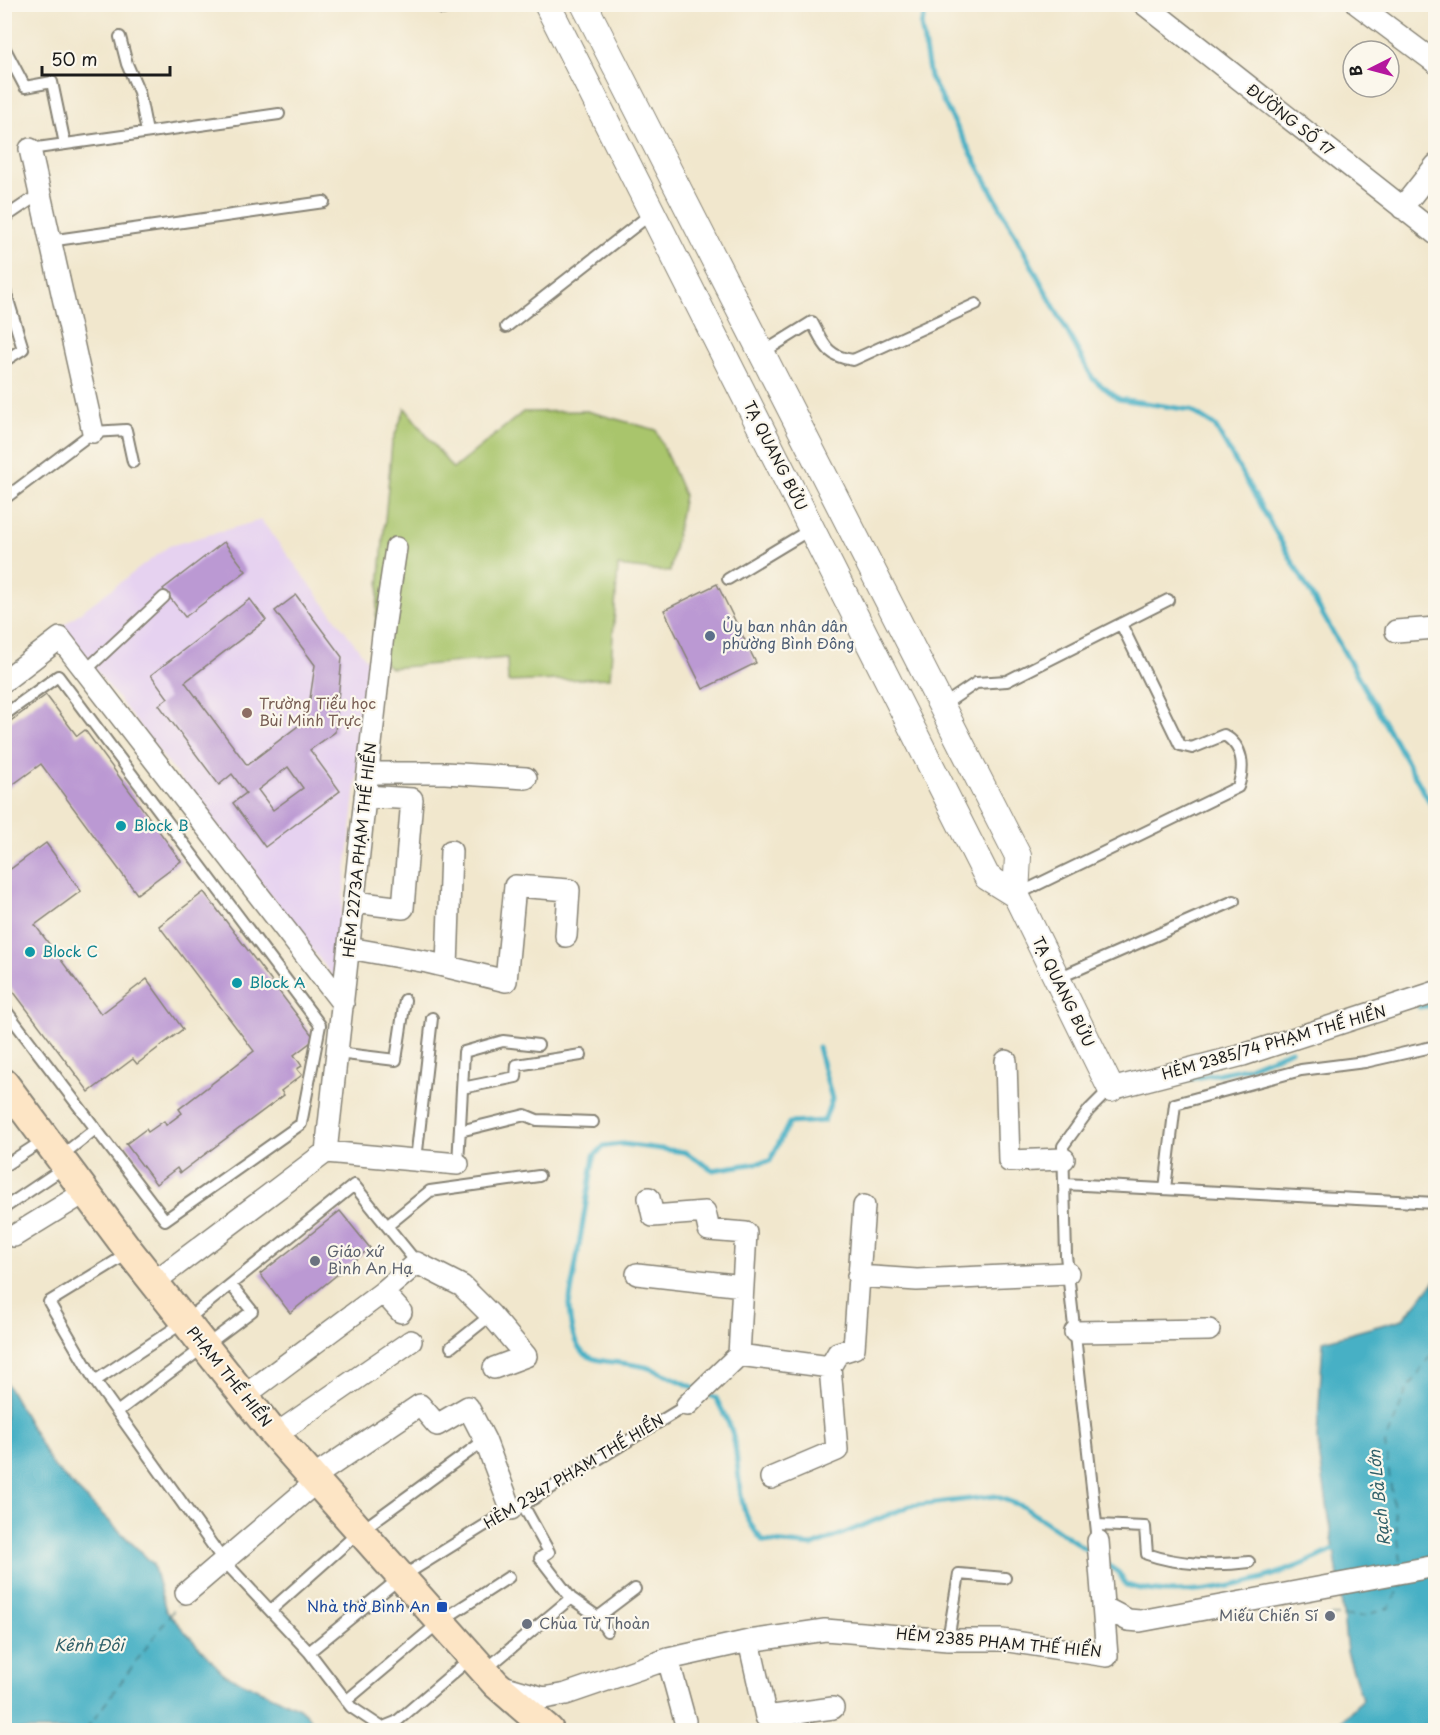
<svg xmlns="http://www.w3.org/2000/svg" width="1440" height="1735" font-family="'Playpen Sans',sans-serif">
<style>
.built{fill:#e6d2f0}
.green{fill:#a9c56c;stroke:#627044;stroke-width:1.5}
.water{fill:#46b0c5;stroke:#316670;stroke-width:1.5}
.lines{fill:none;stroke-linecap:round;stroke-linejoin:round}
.stream{stroke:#46b0c5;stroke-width:5}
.ferry{stroke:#2f5f68;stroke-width:1.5;stroke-dasharray:8 6;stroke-linecap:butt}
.building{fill:#bb99d3;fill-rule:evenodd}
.service-casing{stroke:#868274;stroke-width:14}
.minor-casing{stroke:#868274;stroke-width:24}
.tertiary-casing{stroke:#868274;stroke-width:28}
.secondary-casing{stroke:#868274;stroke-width:32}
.service{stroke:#fff;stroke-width:10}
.minor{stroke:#fff;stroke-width:21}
.tertiary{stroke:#fff;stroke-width:26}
.secondary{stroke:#fde5c5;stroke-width:28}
.service-dot{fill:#5c6f8a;stroke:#fbf7ec;stroke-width:2}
.education-dot{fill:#8d6e63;stroke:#fbf7ec;stroke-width:2}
.culture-dot{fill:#0f9aa8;stroke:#fbf7ec;stroke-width:2}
.worship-dot{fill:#6b7280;stroke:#fbf7ec;stroke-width:2}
.transit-dot{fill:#1a4fb4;stroke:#fbf7ec;stroke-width:2}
.labels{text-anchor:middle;stroke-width:4.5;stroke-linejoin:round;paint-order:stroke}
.street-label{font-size:15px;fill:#1c1c1c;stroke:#fbf7ec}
.service-label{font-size:15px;fill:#4e5e75;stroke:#fbf7ec;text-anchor:start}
.education-label{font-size:15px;fill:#785e54;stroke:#fbf7ec;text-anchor:start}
.culture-label{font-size:15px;fill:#0d838f;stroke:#fbf7ec;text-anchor:start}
.worship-label{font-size:15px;fill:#5b616d;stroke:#fbf7ec;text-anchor:start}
.transit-label{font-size:15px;fill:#164399;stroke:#fbf7ec;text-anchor:end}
.water-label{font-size:16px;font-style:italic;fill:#2f5f68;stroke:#fbf7ec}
</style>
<rect width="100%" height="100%" fill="#fbf7ec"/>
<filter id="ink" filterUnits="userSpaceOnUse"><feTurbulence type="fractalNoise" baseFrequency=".0167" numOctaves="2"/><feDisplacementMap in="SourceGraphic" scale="12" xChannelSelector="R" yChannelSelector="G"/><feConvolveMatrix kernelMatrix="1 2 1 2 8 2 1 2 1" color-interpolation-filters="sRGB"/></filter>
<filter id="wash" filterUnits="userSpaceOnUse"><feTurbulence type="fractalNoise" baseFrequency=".008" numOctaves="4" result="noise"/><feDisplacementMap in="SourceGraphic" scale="24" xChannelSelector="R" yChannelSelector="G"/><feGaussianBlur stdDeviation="1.35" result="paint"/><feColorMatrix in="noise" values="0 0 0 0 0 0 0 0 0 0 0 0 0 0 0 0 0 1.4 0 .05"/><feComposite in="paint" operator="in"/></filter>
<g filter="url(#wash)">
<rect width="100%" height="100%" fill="#f1e7cd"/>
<path class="built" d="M261,520L370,664L334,978L62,626L169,546Z"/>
<path class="green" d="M405,408L453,469L523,412L587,411L656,430L684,495L670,572L618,566L610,678L508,682L507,658L390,668L373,652L392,443Z"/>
<path class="water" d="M1435,1281V1730H1333L1362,1699L1347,1652L1341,1596L1317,1439L1323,1341L1403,1319Z
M5,1381L53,1466L153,1564L166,1611L224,1674L299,1708L323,1730H7L4,1728Z"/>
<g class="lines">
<path class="stream" d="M929,4L921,25L930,77L1093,379L1119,399L1190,410L1215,426L1436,813
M1419,1007L1436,1005
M1185,1080L1246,1068L1291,1050
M697,1389C681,1382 663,1372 646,1367C598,1356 572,1373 569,1305L594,1156L604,1146L622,1144L685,1152L713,1170L770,1161L789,1123L824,1121L832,1099L818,1047
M705,1393L716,1398C721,1409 728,1420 732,1432C743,1473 732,1508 763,1541L813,1546L910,1506L995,1496L1022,1506L1093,1554
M1105,1563L1119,1573L1126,1585C1191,1605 1281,1578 1339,1547"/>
<path class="ferry" d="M1401,1561L1385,1444L1406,1392L1436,1347
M1330,1616H1363L1389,1608L1404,1581
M86,1730L181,1600
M1419,1730L1429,1718L1436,1679"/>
</g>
<g id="blocks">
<path class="building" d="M224,542L246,571L185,617L163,589Z
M717,584L756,663L703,689L664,610Z
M296,595L342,657L335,732L310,750L340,791L265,847L233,803L246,793L232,774L219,785L159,705L168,698L151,675L250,599L266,620L185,682L247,765L307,719L315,665L275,611ZM288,767L303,788L273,810L258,790Z
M46,695L77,736L85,730L181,861L137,894L41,764L4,791V726Z
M46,843L81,891L35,925L101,1014L147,979L183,1029L137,1064L133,1059L89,1092L4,979V874Z
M204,892L315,1039L294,1055L302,1066L297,1069L302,1075L281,1091L284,1095L180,1173L177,1168L156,1184L126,1144L146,1129L148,1132L164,1121L166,1125L182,1113L179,1109L254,1051L159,926Z
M340,1211L370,1248L290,1313L260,1274Z"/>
</g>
</g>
<g filter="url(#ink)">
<use href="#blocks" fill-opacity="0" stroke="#868274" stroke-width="1.5"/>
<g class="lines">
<g class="service-casing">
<path id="service" d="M432,4L443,9L456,4
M120,37L127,64L139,92L147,132
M4,47L25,87L52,82L65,144
M30,149L279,114
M4,218L38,195
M49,241L324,202
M4,287L23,349L4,361
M506,327L652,213
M762,353L812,322C824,344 826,356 853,360L976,304
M4,499L93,432L126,430L133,462
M728,579L811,529
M85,671L164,597
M942,706L976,683L1007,681L1168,600
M4,715L58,676L320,1025L301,1124L165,1220L4,1008
M1016,895L1238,787C1245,766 1243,746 1224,735L1192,748L1180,745L1121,624
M1056,979L1234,901
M337,1053L396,1060L405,1000
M462,1088L516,1077L517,1065L581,1055
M460,1131L525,1115L537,1120L593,1122
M61,1156L94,1130
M416,1160L432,1018
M458,1164L464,1052L503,1041L538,1045
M4,1166L44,1140
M1064,1184L1436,1203
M1165,1189L1175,1104L1301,1070L1365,1062L1436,1046
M4,1208L65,1167
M387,1226L417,1263
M129,1253L49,1302L95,1381L223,1560L309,1652L351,1707L381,1727
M451,1347L491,1315
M95,1381L184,1322L354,1185L387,1226L430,1191L539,1176
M117,1412L252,1311L231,1285
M523,1505L549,1552L540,1558L571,1598L598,1617L607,1631
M1097,1525L1145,1527L1147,1554C1178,1565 1217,1566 1249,1562
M1098,1541L1066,1255L1063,1146L1089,1110L1110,1089
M271,1610L359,1532L485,1440
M598,1617L635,1589
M948,1640L959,1574L1005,1578
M309,1652L400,1578L511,1509L523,1505L687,1405
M485,1670L571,1598
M346,1701L441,1621L509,1577
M376,1730L396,1722L472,1657"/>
</g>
<g class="minor-casing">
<path id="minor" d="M1144,4L1436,234
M1357,4L1436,63
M30,149L93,432
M1402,208L1436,165
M1396,631L1436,628
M4,681L60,638L343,1004
M368,773H445L526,778
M354,902L403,908L412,799L365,796
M349,948L427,962L506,981L515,886L569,890L566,936
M447,967L451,851
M1006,1061L1009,1161L1064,1159
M1111,1089L1243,1055L1436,992
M326,1152L383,635L396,548
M649,1198L653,1216L705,1212L709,1230L746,1233L739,1355L830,1367
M14,1236L87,1191
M637,1274L743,1286
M858,1276L917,1280L1068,1273
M154,1282L326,1152L458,1164
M383,1292L401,1312
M1075,1332L1209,1330
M830,1367L838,1353L854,1348L864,1206
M244,1396L383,1292L417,1263L462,1286L491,1315L526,1356L494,1368
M687,1405L739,1355
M275,1435L411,1341
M312,1478L420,1405L437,1425L468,1407L485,1440L511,1509
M771,1478L837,1450L830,1367
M186,1593L316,1482
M1103,1607L1128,1620L1140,1621L1436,1566
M749,1641L766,1717L833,1708
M668,1659L685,1721
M499,1685L544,1698L566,1694L668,1659L749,1641L825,1630L948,1640H1002L1107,1656L1098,1541"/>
</g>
<g class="tertiary-casing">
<path id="tertiary" d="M547,4L987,877L1016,895
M584,4L1018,856L1016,895L1111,1089"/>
</g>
<g class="secondary-casing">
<path id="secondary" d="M4,1083L130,1252L275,1435L496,1684L549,1730"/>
</g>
<use href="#service" class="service"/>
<use href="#minor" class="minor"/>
<use href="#tertiary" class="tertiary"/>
<use href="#secondary" class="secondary"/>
</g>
</g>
<circle class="service-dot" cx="710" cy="636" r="6"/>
<circle class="education-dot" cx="247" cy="713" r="6"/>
<g class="culture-dot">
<circle cx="121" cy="826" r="6"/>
<circle cx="30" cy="952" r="6"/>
<circle cx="237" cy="983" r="6"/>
</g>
<g class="worship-dot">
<circle cx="315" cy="1261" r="6"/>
<circle cx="1330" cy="1616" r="6"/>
<circle cx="527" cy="1624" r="6"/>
</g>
<rect class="transit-dot" x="436" y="1601" width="12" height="12" rx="3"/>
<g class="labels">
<g class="street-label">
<text transform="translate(1290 120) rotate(38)" y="5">ĐƯỜNG SỐ 17</text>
<text transform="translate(775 456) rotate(63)" y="5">TẠ QUANG BỬU</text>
<text transform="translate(360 850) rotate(-84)" y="5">HẺM 2273A PHẠM THẾ HIỂN</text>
<text transform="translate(1063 992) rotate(64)" y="5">TẠ QUANG BỬU</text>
<text transform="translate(1274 1043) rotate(-16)" y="5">HẺM 2385/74 PHẠM THẾ HIỂN</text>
<text transform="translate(229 1377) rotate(51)" y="5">PHẠM THẾ HIỂN</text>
<text transform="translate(574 1472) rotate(-31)" y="5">HẺM 2347 PHẠM THẾ HIỂN</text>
<text transform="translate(999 1643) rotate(5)" y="5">HẺM 2385 PHẠM THẾ HIỂN</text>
</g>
<g class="service-label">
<text x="722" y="632">Ủy ban nhân dân<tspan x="722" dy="17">phường Bình Đông</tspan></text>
</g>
<g class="education-label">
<text x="259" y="709">Trường Tiểu học<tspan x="259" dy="17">Bùi Minh Trực</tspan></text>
</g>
<g class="culture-label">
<text x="133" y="831">Block B</text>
<text x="42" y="957">Block C</text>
<text x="249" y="988">Block A</text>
</g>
<g class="worship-label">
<text x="327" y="1257">Giáo xứ<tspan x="327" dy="17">Bình An Hạ</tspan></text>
<text x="1318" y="1621" text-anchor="end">Miếu Chiến Sĩ</text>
<text x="539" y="1629">Chùa Từ Thoàn</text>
</g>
<g class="transit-label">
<text x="430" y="1612">Nhà thờ Bình An</text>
</g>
<g class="water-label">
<text transform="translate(1379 1498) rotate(-96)" y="6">Rạch Bà Lớn</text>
<text x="89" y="1651">Kênh Đôi</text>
</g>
</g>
<rect width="1440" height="1735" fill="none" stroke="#fbf7ec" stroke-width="24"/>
<g transform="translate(1371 69) rotate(264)"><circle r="28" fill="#fbf7ec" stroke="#a29f99" stroke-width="1.5"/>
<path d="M0-4.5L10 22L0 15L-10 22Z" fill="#b5179e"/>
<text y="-9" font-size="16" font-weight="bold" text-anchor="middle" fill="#1c1c1c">B</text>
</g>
<path d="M42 66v9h128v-9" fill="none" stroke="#1c1c1c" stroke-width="3"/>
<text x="51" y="66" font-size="18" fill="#1c1c1c" stroke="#fbf7ec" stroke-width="4.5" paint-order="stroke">50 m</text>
</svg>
